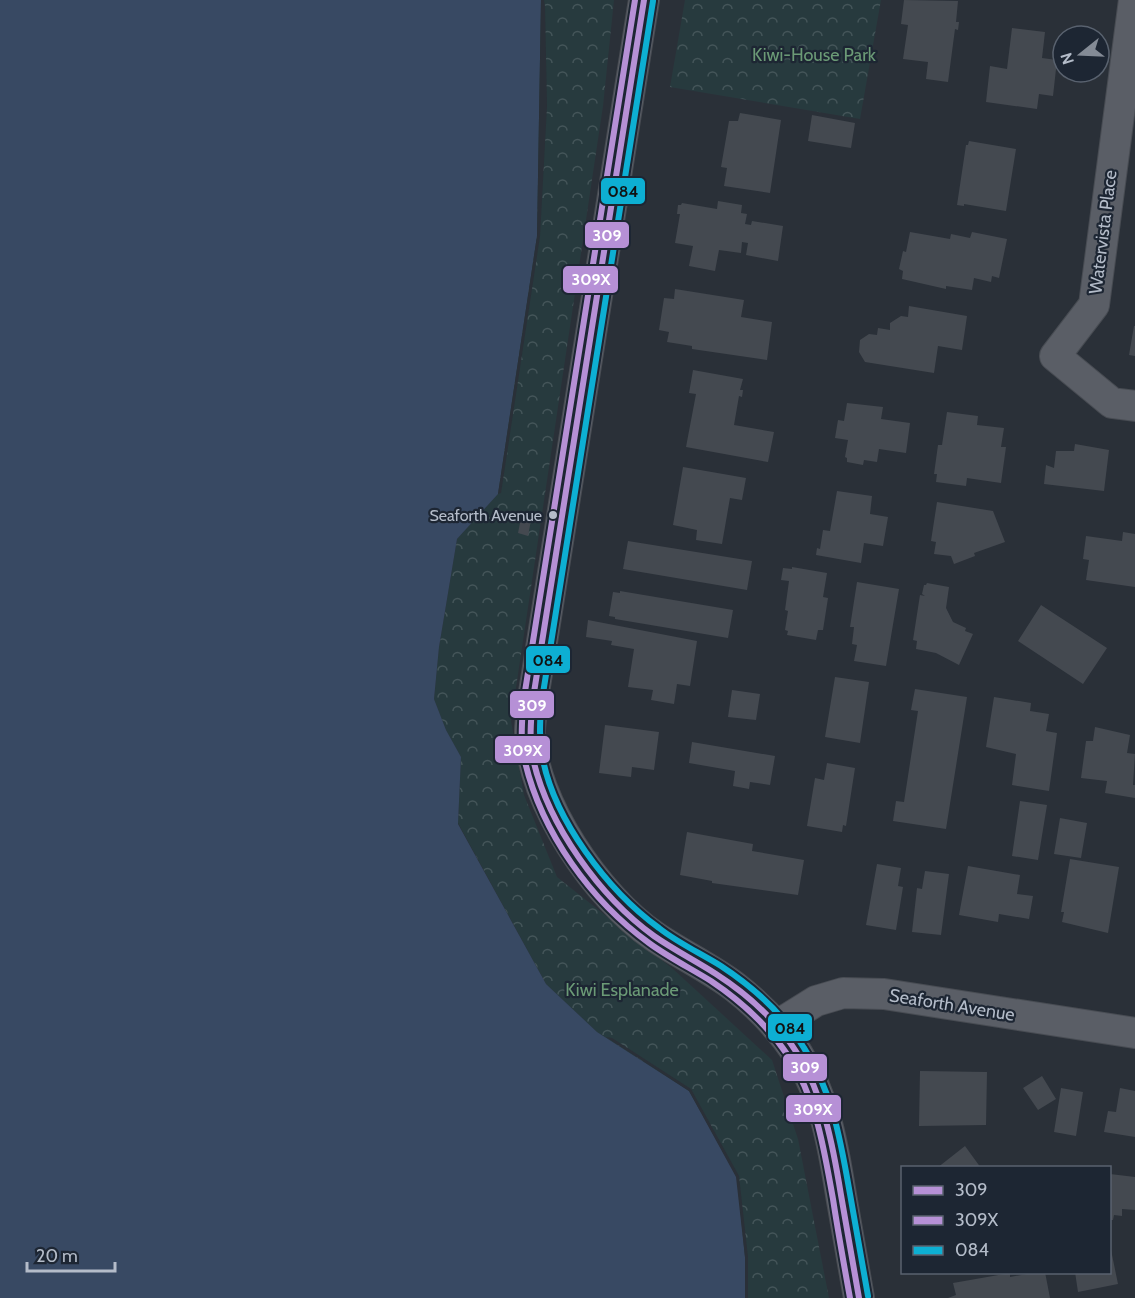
<svg xmlns="http://www.w3.org/2000/svg" width="1135" height="1298" font-family="Cabin,sans-serif">
<style>
.forest{fill:url(#forest-crowns)}
.water{fill:#384963}
.pier{fill:#2a3038}
.building{fill:#444950}
.lines{fill:none;stroke-linecap:round;stroke-linejoin:round}
.minor-casing{stroke:#484c53;stroke-width:32}
.minor{stroke:#5a5e66;stroke-width:30}
.bus-1-casing{stroke:#1d2633;stroke-width:10}
.bus-2-casing{stroke:#1d2633;stroke-width:10}
.bus-3-casing{stroke:#1d2633;stroke-width:10}
.bus-1{stroke:#b690d6;stroke-width:6}
.bus-2{stroke:#b690d6;stroke-width:6}
.bus-3{stroke:#0dafd3;stroke-width:6}
.bus-dot{fill:#b4bcc9;stroke:#1d2633;stroke-width:2}
.labels{text-anchor:middle;stroke-width:4.5;stroke-linejoin:round;paint-order:stroke}
.bus-label{font-size:16px;fill:#b4bcc9;stroke:#1d2633;text-anchor:end}
.park-label{font-size:18px;fill:#6b9a76;stroke:#1d2633}
.street-label{font-size:18px;fill:#b4bcc9;stroke:#1d2633}
.line-badge{stroke:#1d2633;stroke-width:2}
.badge-label{font-size:16px;text-anchor:middle;font-weight:bold;fill:#fff}
.pale-badge-label{font-size:16px;text-anchor:middle;font-weight:bold;fill:#111}
</style>
<defs>
<pattern id="forest-crowns" width="20" height="18" patternUnits="userSpaceOnUse" patternTransform="scale(1.5)"><rect width="20" height="18" fill="#273a3e"/><path d="M2 6a3 3 0 1 1 6 0M12 15a3 3 0 1 1 6 0" fill="none" stroke="#445559"/></pattern>
</defs>
<rect width="100%" height="100%" fill="#2a3038"/>
<path class="forest" d="M541,0H614L603,106L511,721L524,795L557,877L673,969L772,1060L798,1139L829,1298H745V1257L736,1177L689,1091L597,1032L546,984L458,823L461,757L446,730L434,699L439,647L457,539L498,494Z
M685,0H881L860,119L670,87Z"/>
<path class="water" d="M0,0H541L537,236L498,494L457,539L439,647L434,699L446,730L461,757L458,824L546,984L597,1032L689,1091L737,1177L745,1257V1298H0Z"/>
<path class="pier" d="M541,0H544L545,6L547,106L540,236L501,493L498,494L537,236Z
M606,1037L612,1038L691,1089L739,1176L748,1257V1298H745V1257L736,1177L689,1091Z"/>
<path class="building" d="M904,0L958,1L956,22H959L958,30L955,29L948,82L926,79L928,62L903,59L908,25L901,24Z
M1012,28L1045,32L1042,58L1057,60L1053,96L1039,94L1037,109L986,102L990,66L1007,69Z
M740,113L781,120L770,193L724,186L727,168L721,167L729,121H738Z
M812,115L855,123L851,148L808,141Z
M969,141L1016,149L1006,211L964,204V206L957,205L966,145H968Z
M718,201L742,205L741,213L747,214L745,224L751,225L752,221L783,226L778,261L746,255L748,243L742,242L741,253L719,250L715,271L689,266L693,246L675,243L680,214H677L678,205H681L682,203L717,209Z
M910,232L950,239L951,234L970,238L972,232L1007,239L999,278L992,276L991,282L974,278L972,290L946,286V289L902,279L903,271L899,269L903,251L906,252Z
M675,289L744,300L741,317L772,322L767,360L692,349V346L667,342L669,332L659,330L664,298L674,299Z
M909,306L967,316L962,350L938,346L934,373L865,362L859,352L860,340L869,334L877,335L878,328L890,330V323L901,316L908,317Z
M1134,326H1135V356L1129,355Z
M693,370L743,379L740,390H743L742,397L739,396L734,425L774,432L768,462L686,447L696,394L689,393Z
M847,403L883,407L881,419L910,423L906,453L879,449L877,462L864,460L863,465L847,462V458L845,457L848,440L835,438L838,420L844,421Z
M947,412L978,416L977,425L1004,428L1001,447H1006L1001,483L967,478L966,486L936,482L937,474H934L938,445H942Z
M1075,444L1109,450L1104,491L1044,484L1046,465L1054,468L1056,451H1074Z
M683,467L746,478L742,500L730,498L722,544L696,540L697,530L673,525Z
M837,491L872,496L870,514L888,517L883,546L864,543L861,563L816,555L817,548L820,549L823,530L830,531Z
M937,502L993,511L1005,542L974,553L975,556L954,564L951,556L934,554L936,542L931,541Z
M522,513L532,515L528,536L518,533Z
M1123,532L1135,534V587L1086,580L1089,560L1083,559L1086,536L1122,541Z
M628,541L752,561L747,590L623,569Z
M792,567L827,573L823,597L828,598L823,630H818L816,640L787,635L788,631L785,630L788,611L785,610L789,581L781,580L783,568L792,569Z
M857,582L899,589L886,666L854,661L857,645L852,644L854,627H850Z
M927,583L949,587L946,608L953,622L966,628L965,631L973,634L959,665L936,653L916,649L917,641L913,640L920,595L925,596L922,594L924,585H926Z
M620,591L733,610L728,638L615,619V617L609,616L613,592L620,593Z
M1041,605L1107,648L1083,684L1018,641Z
M588,620L697,641L690,686L677,684L674,704L651,700L653,690L628,687L634,649L611,645L612,641L586,637Z
M835,677L869,682L860,743L825,737Z
M915,689L967,697L946,829L893,821L896,801L904,802L918,711L911,710Z
M732,690L760,694L756,720L728,717Z
M994,697L1031,703L1030,711L1049,714L1046,731L1057,733L1049,791L1012,785L1016,754L986,747Z
M605,725L659,732L654,770L632,767L631,777L599,773Z
M1095,727L1130,735L1127,753L1135,754L1133,785H1135V798L1105,793L1107,781L1081,778L1086,741H1093Z
M692,742L775,756L770,785L750,782L749,789L733,786L735,771L689,763Z
M827,763L855,768L846,826L843,825L842,832L807,826L815,778L824,780Z
M1020,801L1047,805L1038,860L1012,856Z
M1060,818L1087,823L1081,858L1054,854Z
M687,832L753,844L752,851L804,860L798,895L712,883V881L680,875Z
M1070,859L1119,867L1108,933L1062,922L1064,912H1061Z
M877,864L901,868L898,886L903,887L896,930L866,925Z
M968,866L1020,875L1017,894L1033,896L1029,919L999,914L998,922L959,915Z
M925,871L949,874L941,935L912,932L917,888L922,889Z
M920,1071L987,1072L986,1125L919,1126Z
M1042,1076L1056,1099L1038,1110L1023,1088Z
M1061,1088L1083,1092L1076,1136L1054,1132Z
M1120,1088L1135,1091V1137L1104,1132L1108,1111L1116,1112Z
M965,1146L981,1168H937Z
M1110,1174L1135,1177V1210L1122,1209V1216L1114,1215L1113,1220H1110Z
M1110,1245L1118,1284L1078,1292L1075,1272H1110Z
M1037,1272H1045L1050,1298H948L956,1295L953,1283L1010,1273V1277Z"/>
<g class="lines">
<g class="minor-casing">
<path id="minor" d="M644,0L532,705C532,714 530,723 530,732C531,801 598,898 654,936C680,954 710,968 735,987C758,1005 781,1029 797,1053C825,1097 833,1145 841,1195C847,1229 853,1264 859,1298
M1134,0L1094,305L1055,356L1112,403L1135,406
M776,1026L816,1001L843,993L884,994L1135,1033"/>
</g>
<use href="#minor" class="minor"/>
<g class="bus-1-casing">
<path id="bus-1" d="M644,0L532,705C531,723 529,741 533,759C548,825 600,897 654,936C674,950 696,961 716,974C747,994 777,1021 797,1053C824,1096 833,1146 841,1195C847,1229 853,1264 859,1298"/>
</g>
<g class="bus-2-casing">
<path id="bus-2" d="M635,0L523,704C522,724 520,743 525,762C542,833 591,901 649,943C668,957 690,968 711,981C741,1001 769,1027 789,1057C817,1100 824,1150 833,1199C838,1232 844,1265 850,1298"/>
</g>
<g class="bus-3-casing">
<path id="bus-3" d="M653,1L541,706C540,723 539,738 542,755C553,819 608,891 659,928C678,943 700,953 721,966C753,987 784,1015 804,1048C833,1092 841,1143 850,1194C856,1228 862,1262 868,1296"/>
</g>
<use href="#bus-1" class="bus-1"/>
<use href="#bus-2" class="bus-2"/>
<use href="#bus-3" class="bus-3"/>
</g>
<circle class="bus-dot" cx="553" cy="515" r="5"/>
<g class="labels">
<g class="bus-label">
<text x="542" y="521">Seaforth Avenue</text>
</g>
<g class="park-label">
<text x="814" y="61">Kiwi-House Park</text>
<text x="622" y="996">Kiwi Esplanade</text>
</g>
<g class="street-label">
<text transform="translate(1103 232) rotate(-83)" y="6">Watervista Place</text>
<text transform="translate(952 1005) rotate(9)" y="6">Seaforth Avenue</text>
</g>
</g>
<g class="line-badge">
<rect x="600" y="177" width="46" height="28" rx="6" fill="#0dafd3"/>
<rect x="584" y="221" width="46" height="28" rx="6" fill="#b690d6"/>
<rect x="562" y="265" width="57" height="29" rx="6" fill="#b690d6"/>
<rect x="525" y="645" width="46" height="29" rx="6" fill="#0dafd3"/>
<rect x="509" y="690" width="46" height="29" rx="6" fill="#b690d6"/>
<rect x="494" y="735" width="57" height="29" rx="6" fill="#b690d6"/>
<rect x="767" y="1013" width="46" height="29" rx="6" fill="#0dafd3"/>
<rect x="782" y="1053" width="46" height="29" rx="6" fill="#b690d6"/>
<rect x="785" y="1094" width="57" height="29" rx="6" fill="#b690d6"/>
</g>
<g class="badge-label">
<text x="607" y="241">309</text>
<text x="591" y="285">309X</text>
<text x="532" y="711">309</text>
<text x="523" y="756">309X</text>
<text x="805" y="1073">309</text>
<text x="813" y="1115">309X</text>
</g>
<g class="pale-badge-label">
<text x="623" y="197">084</text>
<text x="548" y="666">084</text>
<text x="790" y="1034">084</text>
</g>
<rect x="901" y="1166" width="210" height="108" fill="#1d2633" stroke="#59626f" stroke-width="1.5"/>
<rect x="913" y="1186" width="30" height="9" fill="#b690d6" stroke="#59626f" stroke-width="1.5"/>
<text x="955" y="1196" font-size="18" fill="#b4bcc9">309</text>
<rect x="913" y="1216" width="30" height="9" fill="#b690d6" stroke="#59626f" stroke-width="1.5"/>
<text x="955" y="1226" font-size="18" fill="#b4bcc9">309X</text>
<rect x="913" y="1246" width="30" height="9" fill="#0dafd3" stroke="#59626f" stroke-width="1.5"/>
<text x="955" y="1256" font-size="18" fill="#b4bcc9">084</text>
<g transform="translate(1081 54) rotate(252)"><circle r="28" fill="#1d2633" stroke="#59626f" stroke-width="1.5"/>
<path d="M0-4.5L10 22L0 15L-10 22Z" fill="#848b96"/>
<text y="-9" font-size="16" font-weight="bold" text-anchor="middle" fill="#b4bcc9">N</text>
</g>
<path d="M27 1262v9h88v-9" fill="none" stroke="#b4bcc9" stroke-width="3"/>
<text x="36" y="1262" font-size="18" fill="#b4bcc9" stroke="#1d2633" stroke-width="4.5" paint-order="stroke">20 m</text>
</svg>
